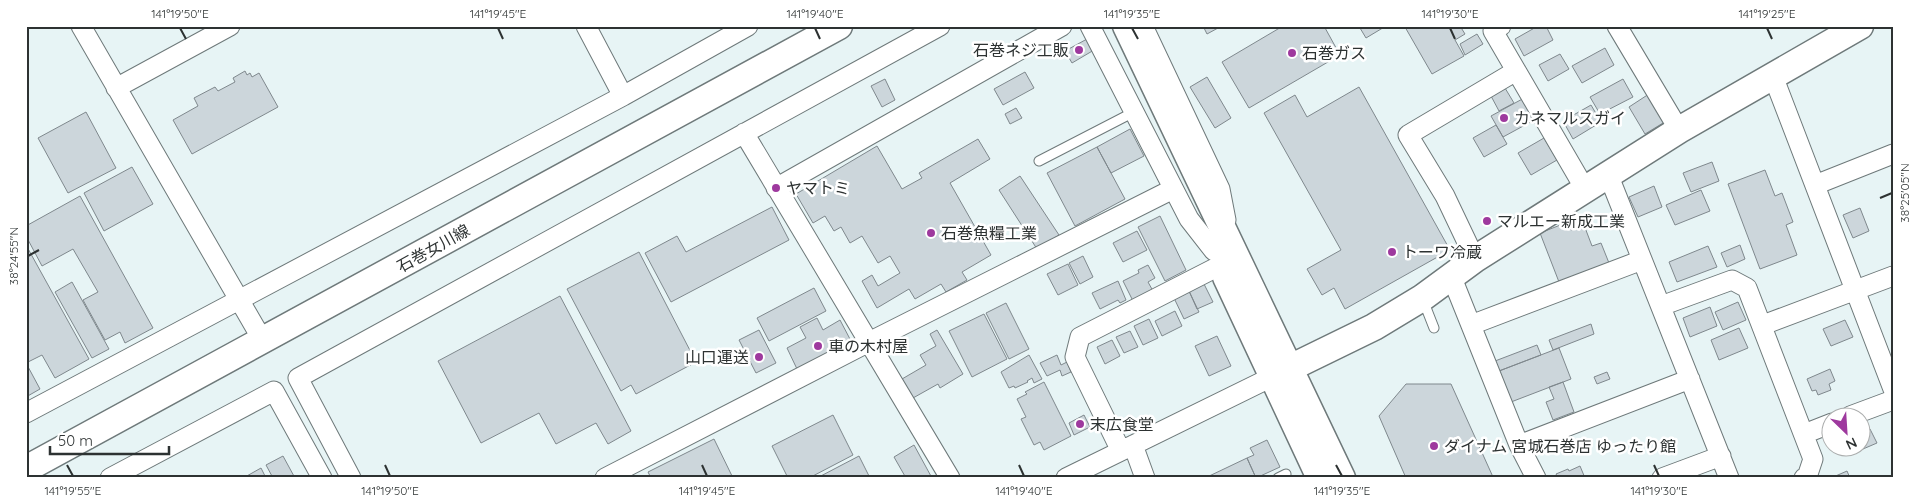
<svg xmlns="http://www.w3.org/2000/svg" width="1919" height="504" font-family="Quicksand,'Noto Sans JP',sans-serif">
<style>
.building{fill:#ccd6db;stroke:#7f888d}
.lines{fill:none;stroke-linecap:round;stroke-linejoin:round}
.lane-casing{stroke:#6e797a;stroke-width:11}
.street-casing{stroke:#6e797a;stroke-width:21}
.secondary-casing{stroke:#6e797a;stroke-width:29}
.lane{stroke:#fff;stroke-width:9}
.street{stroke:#fff;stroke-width:19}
.secondary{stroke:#fff;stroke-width:26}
.ticks{fill:none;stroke:#2d3232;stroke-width:2}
.poi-dot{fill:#9e399e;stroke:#fff;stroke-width:2}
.labels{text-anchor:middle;stroke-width:5;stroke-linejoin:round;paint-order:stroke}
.poi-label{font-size:16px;fill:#2d3232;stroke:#fff;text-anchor:start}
.street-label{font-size:16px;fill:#2d3232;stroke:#fff}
.neatline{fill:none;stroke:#2d3232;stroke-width:2}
.ticks-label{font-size:12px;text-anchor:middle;fill:#2d3232}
</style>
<rect width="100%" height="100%" fill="#e7f4f5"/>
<path class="building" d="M1203,26H1217L1218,28L1207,34Z
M1283,26H1324L1340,55L1249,108L1222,62Z
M1363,26H1386L1366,38L1360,28Z
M1406,26H1460L1465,34L1455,40L1464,56L1432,74L1405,27Z
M1538,26H1546L1553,40L1524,56L1515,39Z
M1477,34L1483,44L1465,55L1460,44Z
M1087,39L1094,50L1072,63L1065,51Z
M1605,48L1614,65L1582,83L1572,66Z
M1560,54L1569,69L1548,81L1539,65Z
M245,71L247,75L250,73L252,77L259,73L278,107L192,154L173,120L198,106L194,98L215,87L218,91L235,82L233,78Z
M1025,72L1034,88L1003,105L994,89Z
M1207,77L1231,118L1215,128L1190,87Z
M885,79L895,100L882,107L871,86Z
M1623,79L1633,97L1600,114L1590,97Z
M1359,87L1450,250L1345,309L1334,288L1322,295L1307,269L1341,250L1264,113L1295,95L1307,117Z
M1505,88L1514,103L1499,111L1491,96Z
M1652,92L1668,120L1645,134L1629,107Z
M1526,97L1538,118L1503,137L1491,116Z
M1591,105L1601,122L1573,139L1563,121Z
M1016,108L1022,118L1010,124L1005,114Z
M86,112L116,168L68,193L38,138Z
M1496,125L1507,144L1484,157L1473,138Z
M1130,129L1144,156L1111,173L1097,147Z
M1544,138L1557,160L1531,175L1518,153Z
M978,139L990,159L950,183L991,255L962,272L967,280L946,292L941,284L915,299L909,289L877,308L862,281L872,275L878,286L900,273L890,256L878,263L862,236L850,243L841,227L834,231L825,216L813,223L796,194L877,146L902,189L922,178L919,173Z
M1097,147L1125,199L1075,226L1047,173Z
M1712,162L1719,181L1691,192L1683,173Z
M132,167L153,204L104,231L84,193Z
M1765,170L1775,196L1782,193L1793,222L1786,225L1797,255L1760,269L1728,184Z
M1020,176L1059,235L1037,249L999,190Z
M1654,186L1662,207L1638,217L1629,197Z
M1701,190L1710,211L1675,225L1666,205Z
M80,196L153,328L125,343L120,332L105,340L83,300L98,292L73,249L42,266L26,236V226Z
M772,207L789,240L671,302L645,253L677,236L686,252Z
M1860,208L1869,231L1853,238L1843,215Z
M1160,216L1186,270L1165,281L1138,227Z
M1568,222L1571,230L1584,225L1592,246L1601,243L1609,263L1559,282L1540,233Z
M1137,231L1147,250L1123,262L1113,243Z
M26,245L89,359L55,378L42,355L26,363Z
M1740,245L1745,259L1727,267L1721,253Z
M1708,246L1717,267L1677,282L1669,262Z
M639,252L696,362L636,394L631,385L621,391L567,289Z
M1083,256L1093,277L1080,284L1069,263Z
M1068,264L1078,285L1058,295L1047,274Z
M1148,265L1155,278L1148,282L1153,291L1133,301L1123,281L1139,273L1138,270Z
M1118,281L1126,300L1120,303L1118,300L1100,309L1092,293Z
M72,282L109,349L92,358L55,292Z
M1204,284L1213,302L1197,309L1189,291Z
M814,288L826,311L769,341L757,318Z
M1189,291L1199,312L1184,319L1174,298Z
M560,296L631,431L608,444L596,423L556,444L539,413L481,443L438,361Z
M1738,302L1746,320L1723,330L1715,312Z
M1006,303L1029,349L1009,359L986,313Z
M1710,307L1717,326L1690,337L1683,318Z
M1175,311L1182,326L1162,336L1155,321Z
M984,314L1007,359L972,377L949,331Z
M817,318L823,330L840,320L851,341L797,369L787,348L806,338L800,327Z
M1149,319L1158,338L1143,345L1134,326Z
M1845,320L1853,337L1831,346L1823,329Z
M1591,324L1594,334L1553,350L1549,340Z
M1739,328L1748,348L1719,360L1711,340Z
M759,330L776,363L756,373L739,340Z
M937,330L963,374L940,388L938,384L913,398L902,379L926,365L920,355L936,346L930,334Z
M1130,331L1138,347L1124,353L1116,337Z
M1217,336L1231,366L1209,376L1195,346Z
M1112,340L1120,356L1105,364L1097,347Z
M1537,345L1541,355L1499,371L1495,361Z
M1559,348L1571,379L1511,402L1499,371Z
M1029,355L1042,379L1034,383L1032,378L1027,381L1028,382L1015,388L1014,386L1009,388L1001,372Z
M1057,355L1061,365L1067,362L1071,372L1062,376L1060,370L1047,376L1040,363Z
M26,363L40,389L26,397Z
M1830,369L1835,381L1829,384L1831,390L1818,395L1816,390L1812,391L1807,379Z
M1607,372L1610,379L1597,384L1594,377Z
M1044,382L1071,436L1044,450L1040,442L1034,445L1021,419L1026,417L1017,399L1027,394L1025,392Z
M1563,382L1574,412L1553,420L1546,402L1554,399L1549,387Z
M1406,384H1451L1493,477L1406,478L1379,416Z
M833,415L853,455L809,478H788L772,446Z
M1084,415L1090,427L1074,435L1069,423Z
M1864,428L1866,431L1870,429L1877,443L1863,449L1862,429Z
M714,439L733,478H651L648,472Z
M1267,440L1280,467L1256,478L1247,458L1254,455L1250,448Z
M914,445L932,478H906L894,457Z
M283,456L295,478H273L266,465Z
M859,456L870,478H817Z
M1247,458L1256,478H1205Z
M1580,466L1585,478H1558L1556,474L1568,469L1569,471Z
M261,468L266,478H246L245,477Z
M1847,471L1850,478H1831Z"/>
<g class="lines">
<g class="lane-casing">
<path id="lane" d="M1039,161L1134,112
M1423,300L1434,328
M1278,478L1286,474"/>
</g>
<g class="street-casing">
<path id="street" d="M81,26L263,341
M586,26L623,96
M1090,26L1189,219L1214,251
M1143,26L1220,189L1226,220
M1501,26L1493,31L1585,189
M1617,26L1679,130
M1773,76L1893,389
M116,88L230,26
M744,133L950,478
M1608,174L1729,478
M1815,185L1893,154
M776,188L1062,26
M1475,259L1445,196L1408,135L1516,71
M1452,278L1519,445L1536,478
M1661,306L1732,280L1747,288L1813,459L1807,477L1804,478
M1471,325L1642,260
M1763,325L1893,276
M26,413L623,96L748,26
M1850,416L1893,400
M1804,434L1832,423
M1133,445L1145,478
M1519,445L1690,379
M1121,451L1075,357L1080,337L1221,265
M110,478L274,391L322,478
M351,478L298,378L940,26
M605,478L869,342L1173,189
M1066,478L1282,372
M1662,478L1721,456"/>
</g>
<g class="secondary-casing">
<path id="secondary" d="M1126,26L1342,478
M1226,277L1320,478
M1290,368L1374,327L1422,298L1475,259L1679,130L1860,26
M26,469L839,26"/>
</g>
<use href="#lane" class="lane"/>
<use href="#street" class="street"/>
<use href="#secondary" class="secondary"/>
</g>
<path class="ticks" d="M180,28L186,39M498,28L503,39M815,28L820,39M1132,28L1138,39M1450,28L1455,39M1767,28L1772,39M1880,198L1892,193M28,256L39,250M67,465L73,476M385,465L390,476M702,465L707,476M1019,465L1024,476M1336,465L1342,476M1654,465L1659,476"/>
<g class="poi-dot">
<circle cx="1079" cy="50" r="5"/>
<circle cx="1292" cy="53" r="5"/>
<circle cx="1504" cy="118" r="5"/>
<circle cx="776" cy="188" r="5"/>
<circle cx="1487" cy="221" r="5"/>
<circle cx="931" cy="233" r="5"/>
<circle cx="1392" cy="252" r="5"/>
<circle cx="818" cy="346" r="5"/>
<circle cx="759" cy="357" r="5"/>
<circle cx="1080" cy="424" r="5"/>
<circle cx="1434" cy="446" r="5"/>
</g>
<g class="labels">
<g class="poi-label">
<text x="1069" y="56" text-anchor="end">石巻ネジ工販</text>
<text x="1302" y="59">石巻ガス</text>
<text x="1514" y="124">カネマルスガイ</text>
<text x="786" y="194">ヤマトミ</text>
<text x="1497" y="227">マルエー新成工業</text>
<text x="941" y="239">石巻魚糧工業</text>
<text x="1402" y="258">トーワ冷蔵</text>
<text x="828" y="352">車の木村屋</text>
<text x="749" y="363" text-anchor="end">山口運送</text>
<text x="1090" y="430">末広食堂</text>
<text x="1444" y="452">ダイナム 宮城石巻店 ゆったり館</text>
</g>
<g class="street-label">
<text transform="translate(433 248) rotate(-29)" y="6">石巻女川線</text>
</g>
</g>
<rect width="1919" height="504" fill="none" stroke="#ffffff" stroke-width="55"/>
<g transform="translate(1846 432) rotate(155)"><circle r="24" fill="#ffffff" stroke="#abadad"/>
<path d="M0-4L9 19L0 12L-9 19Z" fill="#9e399e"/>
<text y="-8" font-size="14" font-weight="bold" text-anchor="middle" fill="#2d3232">N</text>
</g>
<path d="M50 446v8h119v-8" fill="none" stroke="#2d3232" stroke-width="2.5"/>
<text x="58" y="446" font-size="15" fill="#2d3232" stroke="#ffffff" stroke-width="4" paint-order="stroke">50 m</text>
<rect x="28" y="28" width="1864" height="448" class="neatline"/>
<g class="ticks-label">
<text x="180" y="18">141°19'50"E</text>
<text x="498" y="18">141°19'45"E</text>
<text x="815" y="18">141°19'40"E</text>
<text x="1132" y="18">141°19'35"E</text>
<text x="1450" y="18">141°19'30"E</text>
<text x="1767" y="18">141°19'25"E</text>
<text transform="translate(1905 193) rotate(-90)" y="4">38°25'05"N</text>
<text transform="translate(14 256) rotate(-90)" y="4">38°24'55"N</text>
<text x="73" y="495">141°19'55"E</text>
<text x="390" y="495">141°19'50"E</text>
<text x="707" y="495">141°19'45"E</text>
<text x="1024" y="495">141°19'40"E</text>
<text x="1342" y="495">141°19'35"E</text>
<text x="1659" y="495">141°19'30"E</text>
</g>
</svg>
